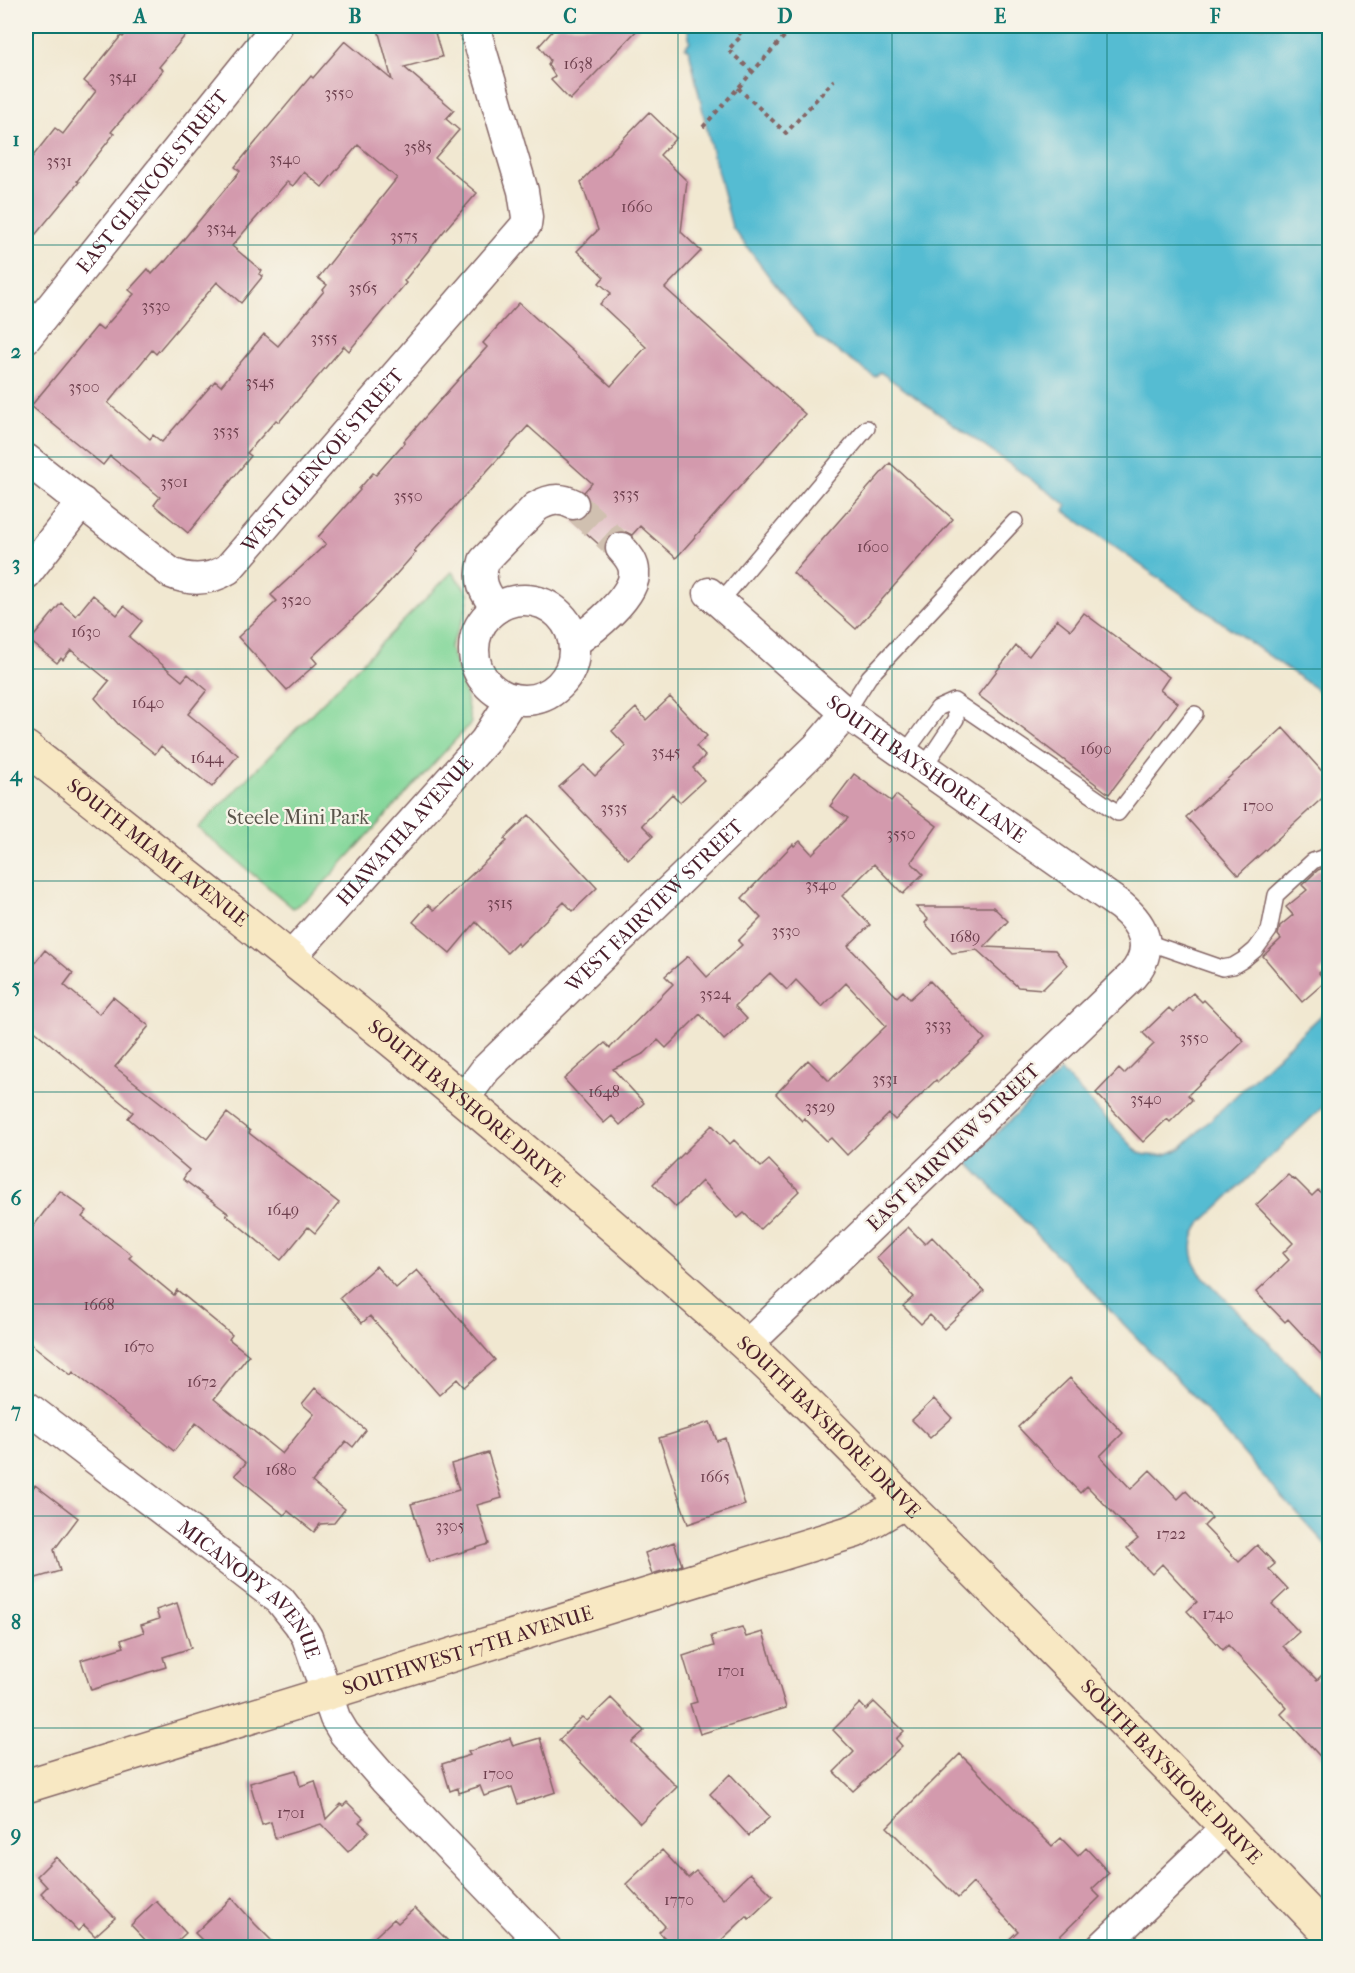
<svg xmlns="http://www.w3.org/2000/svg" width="1355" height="1973" font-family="'IM FELL French Canon',serif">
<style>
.green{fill:#83d79a;stroke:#667b62;stroke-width:1.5}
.water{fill:#54bcd2;stroke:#4f6e7e;stroke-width:1.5}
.building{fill:#d39aad;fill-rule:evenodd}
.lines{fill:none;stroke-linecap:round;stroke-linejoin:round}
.minor-tunnel{stroke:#d0c0b0;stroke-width:30;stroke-dasharray:30 15;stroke-linecap:butt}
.service-casing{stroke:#846565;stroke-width:18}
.minor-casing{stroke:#846565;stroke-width:33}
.secondary-casing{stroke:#846565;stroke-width:36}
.path{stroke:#846565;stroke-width:4;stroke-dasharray:4.5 4.5;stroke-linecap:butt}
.service{stroke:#fff;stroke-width:15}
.minor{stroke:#fff;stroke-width:30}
.secondary{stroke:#f8e8c3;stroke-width:33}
.grid{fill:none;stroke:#0f766e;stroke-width:1.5;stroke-opacity:0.55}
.labels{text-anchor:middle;stroke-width:4.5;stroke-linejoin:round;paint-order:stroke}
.number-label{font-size:16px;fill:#6c3e4c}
.street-label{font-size:20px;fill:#4a1f2b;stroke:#f7f3e8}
.park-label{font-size:20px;fill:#5b564c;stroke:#f7f3e8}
.neatline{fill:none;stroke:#0f766e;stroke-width:2}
.grid-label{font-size:20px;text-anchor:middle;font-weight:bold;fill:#0f766e}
</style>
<rect width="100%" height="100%" fill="#f7f3e8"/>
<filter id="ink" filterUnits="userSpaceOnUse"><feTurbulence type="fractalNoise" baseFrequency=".0167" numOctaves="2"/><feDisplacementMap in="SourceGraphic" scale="12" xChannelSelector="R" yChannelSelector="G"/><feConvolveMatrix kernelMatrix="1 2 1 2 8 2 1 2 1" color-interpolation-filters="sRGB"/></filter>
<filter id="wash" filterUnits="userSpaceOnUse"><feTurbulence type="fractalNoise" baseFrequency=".008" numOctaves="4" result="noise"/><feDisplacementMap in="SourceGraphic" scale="24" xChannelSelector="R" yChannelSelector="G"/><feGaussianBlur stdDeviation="1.35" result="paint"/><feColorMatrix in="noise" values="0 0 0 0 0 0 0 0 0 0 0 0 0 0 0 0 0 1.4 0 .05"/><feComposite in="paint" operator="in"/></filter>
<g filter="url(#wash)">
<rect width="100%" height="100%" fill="#f1e8d1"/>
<path class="green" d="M452,572L469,594L465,615L450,647L463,684L471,723L314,894L293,908L198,828Z"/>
<path class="water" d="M687,26H1329V698L1064,511L1067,505L880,372L875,377L817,337L774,283L732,227L711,147L689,50L685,48L690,41Z
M1329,1007V1101L1200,1224C1189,1240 1190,1256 1200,1273L1329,1404V1548L1279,1494L1194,1397L967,1162L1061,1071L1139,1153C1154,1158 1167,1156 1181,1148Z"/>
<g id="blocks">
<path class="building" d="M132,26H193L159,67L163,70L111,132L114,134L77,181L79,182L26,246V165L55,128L63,134L96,91L84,81L121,36L123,37Z
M377,26H433L442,57L404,67L454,110L446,119L459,130L435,158L477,193L444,231L404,281L406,283L349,351L344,346L279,422L276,420L247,453L251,456L188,533L154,505L160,497L110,456L103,465L31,406L97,326L102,330L134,294L129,290L148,269L152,274L164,261L165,262L240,171L235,167L311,76L313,78L345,41L392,80ZM358,145L397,178L318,278L327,285L323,290L324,291L278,346L264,334L221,386L215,381L162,442L153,435L150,439L108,403L152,350L156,354L217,282L241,303L263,276L259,274L262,271L232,246L287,182L293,186L304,172L322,187Z
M557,26H641L570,100L551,80L555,76L548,65L550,60L539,46Z
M649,112L676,138L660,155L687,181L681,232L701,251L665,288L805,414L676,558L640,526L632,535L626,532L618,531L610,535L605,542L604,549L573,521L582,518L588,512L590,502L584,492L592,483L528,426L414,551L416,552L376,597L312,657L317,663L287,690L238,637L277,601L271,595L326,544L318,537L360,490L359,489L373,473L376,475L405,442L404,441L487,347L483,343L519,303L611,386L646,347L600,304L611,293L599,283L604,277L577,251L598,230L581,182Z
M890,463L953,519L856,629L793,573Z
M93,595L117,615L124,606L142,621L129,637L182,681L188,674L207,690L188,714L238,755L212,787L161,746L155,754L119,725L95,698L109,681L71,650L63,660L61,658L57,663L30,641L61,603L76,616Z
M1084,613L1169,677L1160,690L1178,703L1109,794L978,695L1016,646L1029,656L1057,619L1071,630Z
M670,697L707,736L696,746L705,756L693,768L704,780L680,802L672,794L642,825L653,836L628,859L559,787L584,765L595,776L626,746L612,731L636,708L646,720Z
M1283,728L1329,779V792L1238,875L1186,817Z
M854,774L891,801L896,795L937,826L911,862L923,874L903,894L874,864L842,896L870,925L848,946L897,997L903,991L910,999L930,981L985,1039L938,1082L936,1080L895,1120L889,1114L847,1155L831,1138L827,1141L804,1118L802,1121L776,1094L808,1060L829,1081L886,1026L846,983L822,1007L796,980L787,990L770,973L735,1006L747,1019L724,1040L700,1014L666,1048L658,1040L645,1053L613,1069L644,1103L620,1125L612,1116L604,1123L564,1079L605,1043L610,1048L673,984L665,976L688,956L707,977L742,945L738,941L761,918L742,898L793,844L794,846L800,841L812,854L848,818L830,806Z
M529,815L597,888L573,911L564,902L519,946L517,943L507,953L476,922L450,953L413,922L428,905L434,910L507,841L504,839Z
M1329,866V964L1319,973L1326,981L1302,1002L1263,956L1281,939L1278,935L1280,926L1293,915L1286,907L1307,890L1302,885L1318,870Z
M916,907H993L1008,921L984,947L1055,950L1067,965L1043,989L1018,987L977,950L952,953L925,923L928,919Z
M45,950L73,973L64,985L99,1014L113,997L149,1026L115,1067L207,1139L227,1113L250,1131L249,1133L339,1203L315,1233L308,1227L281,1260L226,1215L228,1213L183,1179L189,1170L128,1118L133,1112L26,1024V974Z
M1193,993L1202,1002L1204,1000L1244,1041L1188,1095L1192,1100L1170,1122L1167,1119L1143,1142L1096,1093L1119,1069L1124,1074L1154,1044L1143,1033L1169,1008L1173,1012Z
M712,1125L730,1144L734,1140L761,1167L769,1160L799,1191L760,1229L744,1213L738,1218L702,1181L676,1207L653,1184Z
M1288,1175L1294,1180L1295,1179L1312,1196L1318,1190L1329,1202V1363L1288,1319L1285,1322L1256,1292L1289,1260L1283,1253L1293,1243L1256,1205Z
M60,1191L87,1211L82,1217L132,1255L129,1258L174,1295L177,1290L232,1335L229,1339L249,1355L214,1399L282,1454L314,1414L302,1404L315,1388L366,1430L353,1447L346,1441L312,1482L345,1509L334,1523L320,1524L314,1532L288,1511L284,1515L235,1475L246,1463L196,1423L174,1451L73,1372L71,1375L26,1340V1236Z
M908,1227L925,1244L932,1237L984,1291L944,1329L930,1315L921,1324L903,1306L913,1297L876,1258Z
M376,1266L396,1288L417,1270L495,1360L464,1387L457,1379L439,1395L370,1316L362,1323L340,1298Z
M1070,1378L1123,1433L1100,1456L1131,1489L1150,1470L1178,1499L1186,1491L1212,1518L1204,1526L1239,1562L1257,1545L1275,1564L1269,1569L1288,1589L1272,1604L1299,1632L1283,1646L1317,1680L1329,1668V1766L1281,1714L1287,1708L1228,1645L1223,1650L1187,1611L1197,1602L1162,1564L1152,1574L1127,1548L1138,1539L1087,1486L1080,1493L1018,1427Z
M934,1399L952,1418L930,1438L912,1420Z
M710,1422L717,1441L725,1438L745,1505L688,1524L659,1438Z
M488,1453L502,1498L477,1505L489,1544L429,1562L411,1504L459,1490L451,1464Z
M35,1485L78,1518L54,1550L60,1571L26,1581V1498Z
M674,1542L682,1565L652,1574L645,1553Z
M177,1603L191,1648L163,1657L166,1667L91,1690L81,1660L124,1647L121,1640L144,1632L141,1625L159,1619L156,1610Z
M742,1627L746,1637L763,1632L786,1708L700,1734L690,1704L697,1702L683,1656L714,1646L711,1636Z
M611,1698L644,1731L632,1742L677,1787L640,1823L559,1740L582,1717L587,1721Z
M874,1702L904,1731L896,1739L902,1746L853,1791L834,1772L854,1752L833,1730L860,1703L866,1710Z
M510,1738L513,1746L540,1738L556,1792L518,1804L512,1787L484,1796L480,1786L459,1793L458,1788L450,1791L442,1764L470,1755L468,1752Z
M960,1754L1052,1846L1061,1838L1078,1856L1086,1848L1109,1873L1092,1889L1100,1897L1049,1947H1001L1018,1931L973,1883L958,1898L887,1827Z
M296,1770L300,1786L315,1781L326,1819L341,1804L343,1806L347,1802L363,1818L359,1822L369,1831L348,1852L321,1824L275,1838L271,1822L262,1825L250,1783Z
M730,1774L770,1817L749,1836L710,1794Z
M662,1850L688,1878L696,1871L723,1899L750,1873L773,1896L749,1919L747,1916L714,1947H674L659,1932L665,1926L626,1884Z
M56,1857L115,1918L95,1936L84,1925L78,1931L41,1893L47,1887L37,1876Z
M232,1898L255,1924L278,1947H209L195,1933Z
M156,1901L186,1933L171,1947H152L131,1925Z
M415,1908L454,1947H364L394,1919L398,1923Z"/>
</g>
</g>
<g filter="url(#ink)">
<use href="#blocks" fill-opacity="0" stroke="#846565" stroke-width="1.5"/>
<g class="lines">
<path class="minor-tunnel" d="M573,504L621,548"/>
<g class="service-casing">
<path id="service" d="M26,28L27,26
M720,602L867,428
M954,701L1118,813L1195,714
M846,713L869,677L1015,521
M905,753L938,708L954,701L956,719L924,767
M1144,941L1222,968L1233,966L1243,960L1255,950L1269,931L1276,895L1313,861L1330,855"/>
</g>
<g class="minor-casing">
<g id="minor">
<path id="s1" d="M26,338L277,26"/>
<path id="s2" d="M26,459L171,573C190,581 209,581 228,569L526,225L527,217L523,191L474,26"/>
<path d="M26,574L82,502"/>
<path id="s3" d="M709,593L846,713L1121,906C1145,926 1155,950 1132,976L747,1345"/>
<circle cx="524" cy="650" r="50"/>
<path d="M497,608C484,593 478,581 484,561L536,507C549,499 560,497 573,504"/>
<path d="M574,642C592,630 636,596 634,572C634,562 627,555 621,548"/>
<path id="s4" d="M291,957L485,741L512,699"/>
<path id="s5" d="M463,1100L486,1069L817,747L846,713"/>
<path id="s6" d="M26,1406L280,1600L299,1624L307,1637L335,1718L344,1733L384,1779L546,1948"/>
<path d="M1101,1948L1227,1827"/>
</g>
</g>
<g class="secondary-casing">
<g id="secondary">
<path id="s7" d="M26,748C269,940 514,1133 743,1342C804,1398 861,1458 920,1517C1058,1654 1195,1794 1330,1935"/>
<path id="s8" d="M26,1786L855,1531L905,1502"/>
</g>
</g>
<path class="path" d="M731,26L742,35L728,50L753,72
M738,88L786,133L834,80
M703,127L791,29"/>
<use href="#service" class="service"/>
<use href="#minor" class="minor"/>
<use href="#secondary" class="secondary"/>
</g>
</g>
<path class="grid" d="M248,26V1948M463,26V1948M678,26V1948M892,26V1948M1107,26V1948M26,245H1330M26,457H1330M26,669H1330M26,881H1330M26,1092H1330M26,1304H1330M26,1516H1330M26,1728H1330"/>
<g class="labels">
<g class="number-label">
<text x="578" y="69">1638</text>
<text x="123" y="82">3541</text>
<text x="339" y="98">3550</text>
<text x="418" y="152">3585</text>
<text x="285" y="164">3540</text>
<text x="59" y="166">3531</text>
<text x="637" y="212">1660</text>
<text x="221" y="233">3534</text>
<text x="404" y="241">3575</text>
<text x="363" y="293">3565</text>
<text x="156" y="311">3530</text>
<text x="324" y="343">3555</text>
<text x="260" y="387">3545</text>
<text x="84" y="392">3500</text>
<text x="226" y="436">3535</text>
<text x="174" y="487">3501</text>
<text x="626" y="499">3535</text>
<text x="408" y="501">3550</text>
<text x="873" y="552">1600</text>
<text x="296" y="605">3520</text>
<text x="86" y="637">1630</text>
<text x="148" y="708">1640</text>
<text x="1096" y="754">1690</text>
<text x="666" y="757">3545</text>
<text x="207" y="763">1644</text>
<text x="1258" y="811">1700</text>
<text x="614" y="813">3535</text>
<text x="901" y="839">3550</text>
<text x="821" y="890">3540</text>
<text x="500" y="908">3515</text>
<text x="786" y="936">3530</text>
<text x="965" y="942">1689</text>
<text x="715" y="999">3524</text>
<text x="938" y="1030">3533</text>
<text x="1194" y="1043">3550</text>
<text x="885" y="1084">3531</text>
<text x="604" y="1097">1648</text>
<text x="1146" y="1104">3540</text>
<text x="820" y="1112">3529</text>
<text x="283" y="1215">1649</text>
<text x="99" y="1310">1668</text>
<text x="139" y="1352">1670</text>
<text x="202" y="1387">1672</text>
<text x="281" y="1475">1680</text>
<text x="715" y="1482">1665</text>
<text x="450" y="1531">3305</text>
<text x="1171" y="1539">1722</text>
<text x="1218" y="1619">1740</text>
<text x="731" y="1676">1701</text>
<text x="498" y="1779">1700</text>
<text x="291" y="1818">1701</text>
<text x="679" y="1905">1770</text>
</g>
<g class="street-label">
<text dy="7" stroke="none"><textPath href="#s1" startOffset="201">EAST GLENCOE STREET</textPath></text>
<text dy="7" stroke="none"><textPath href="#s2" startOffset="388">WEST GLENCOE STREET</textPath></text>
<text dy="7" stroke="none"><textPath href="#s3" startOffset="280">SOUTH BAYSHORE LANE</textPath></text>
<text dy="7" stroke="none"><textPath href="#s4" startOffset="170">HIAWATHA AVENUE</textPath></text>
<text dy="7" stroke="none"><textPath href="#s7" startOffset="168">SOUTH MIAMI AVENUE</textPath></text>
<text dy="7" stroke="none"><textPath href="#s5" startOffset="273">WEST FAIRVIEW STREET</textPath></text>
<text dy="7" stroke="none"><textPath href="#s7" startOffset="566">SOUTH BAYSHORE DRIVE</textPath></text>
<text transform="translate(953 1147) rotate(-44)" y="7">EAST FAIRVIEW STREET</text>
<text dy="7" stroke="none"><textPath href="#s7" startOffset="1052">SOUTH BAYSHORE DRIVE</textPath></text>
<text dy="7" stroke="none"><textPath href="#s6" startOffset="291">MICANOPY AVENUE</textPath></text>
<text dy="7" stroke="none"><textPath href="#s8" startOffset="462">SOUTHWEST 17TH AVENUE</textPath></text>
<text dy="7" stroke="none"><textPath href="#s7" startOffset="1538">SOUTH BAYSHORE DRIVE</textPath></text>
</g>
<g class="park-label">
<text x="298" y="824">Steele Mini Park</text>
</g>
</g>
<rect width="1355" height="1973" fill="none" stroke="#f7f3e8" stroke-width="66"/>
<rect x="33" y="33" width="1289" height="1907" class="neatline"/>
<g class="grid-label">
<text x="140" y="23">A</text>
<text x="355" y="23">B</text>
<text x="570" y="23">C</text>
<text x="785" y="23">D</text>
<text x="1000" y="23">E</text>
<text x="1215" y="23">F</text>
<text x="16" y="146">1</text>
<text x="16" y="358">2</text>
<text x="16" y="570">3</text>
<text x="16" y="781">4</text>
<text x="16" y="993">5</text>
<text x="16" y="1205">6</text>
<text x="16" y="1417">7</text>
<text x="16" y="1629">8</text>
<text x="16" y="1841">9</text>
</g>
</svg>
